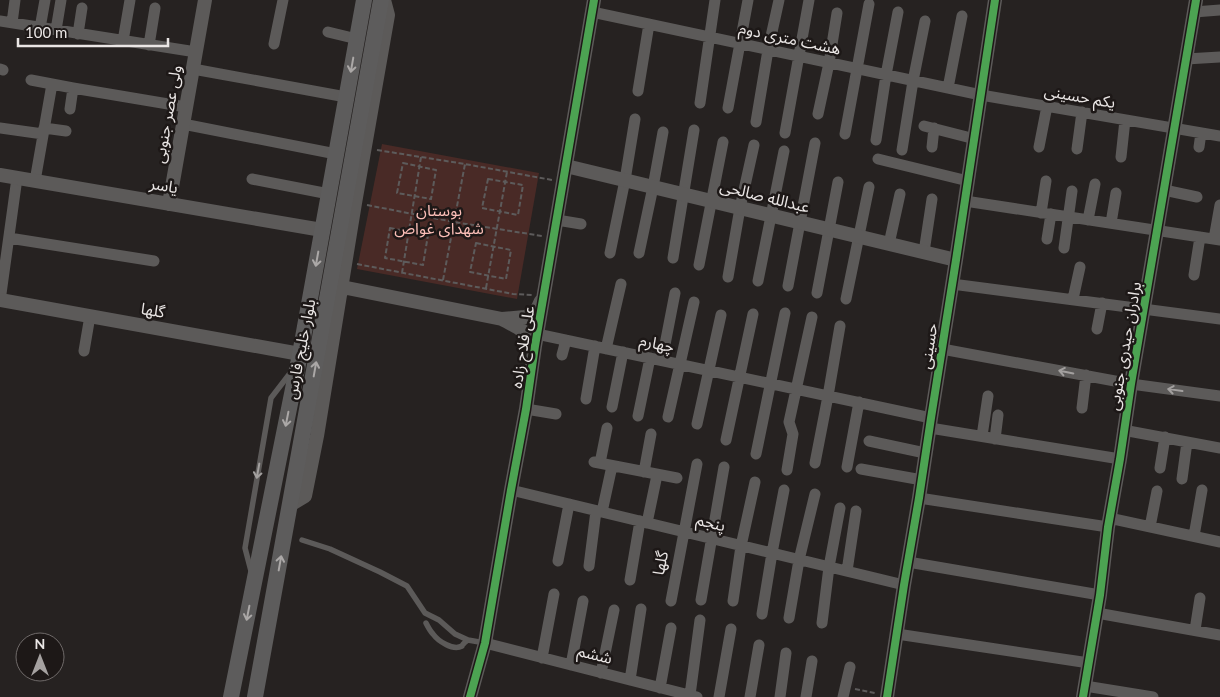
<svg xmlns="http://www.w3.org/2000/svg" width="1220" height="697" font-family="Lato,'Noto Sans Arabic',sans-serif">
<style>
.green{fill:#492a26}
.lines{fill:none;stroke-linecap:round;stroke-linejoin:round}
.path{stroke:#5d5b5b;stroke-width:2;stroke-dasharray:5 2.5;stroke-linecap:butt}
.service{stroke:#5c5a59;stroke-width:5.5}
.minor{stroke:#5c5a59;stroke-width:11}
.tertiary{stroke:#5c5a59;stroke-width:14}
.secondary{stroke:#5d5c5c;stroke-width:16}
.cycleway-casing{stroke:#1d1817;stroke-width:11}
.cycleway{stroke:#4ca352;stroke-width:8}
.oneway{stroke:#aba8a7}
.oneway2{stroke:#a3a09f}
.labels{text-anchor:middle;stroke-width:5;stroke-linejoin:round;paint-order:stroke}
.street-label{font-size:16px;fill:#eae6e5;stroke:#1d1817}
.park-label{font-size:16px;fill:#fbbeb7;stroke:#1d1817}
</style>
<rect width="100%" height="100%" fill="#262221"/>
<path class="green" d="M382,144L539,173L517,299L357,269Z"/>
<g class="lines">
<path class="path" d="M377,150L465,164L552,180
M403,163L436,170L431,199L397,193Z
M488,179L523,185L518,215L482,208Z
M367,205L454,222L542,236
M390,228L428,235L423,265L385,258Z
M476,243L511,250L506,279L470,272Z
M357,264L513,294L532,295
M402,273L421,157
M443,280L465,164
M486,288L507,172
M855,689L875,693"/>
<path class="service" d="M302,540L330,549L380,572L407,586L425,613L439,620L455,634L468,640L485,643
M251,571L245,548L271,398L291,372
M426,623C428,627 430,631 433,634C438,641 453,651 462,646C462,645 467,640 468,640"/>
<path class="minor" d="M592,12L981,95L1220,136
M1194,12L1220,10
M0,21L196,52
M12,23L15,0
M40,28L45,0
M56,30L61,0
M328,32L357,39
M78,34L82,8
M123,41L130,0
M274,44L283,0
M149,45L155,8
M1186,59L1220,57
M0,69L3,70
M193,69L346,97
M31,80L73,88L186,107
M948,88L962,16
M638,91L649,24
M700,103L715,0
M728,108L748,0
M70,109L73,88
M818,114L829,63L837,13
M756,122L768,50L779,0
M183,124L336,154
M924,126L975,139
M0,128L43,134
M44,128L66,131
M785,133L809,0
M845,134L869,4
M876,140L886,75L898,12
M932,147L934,128
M1039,147L1047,106
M1199,147L1201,133
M1077,149L1082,112
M902,150L913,81L925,21
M1121,157L1125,120
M878,159L968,181
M252,179L329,194
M35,181L52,84
M1164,190L1197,197
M965,201L1220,240
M1041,213L1046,181
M557,220L581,224
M1088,220L1095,184
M1111,223L1116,193
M9,238L154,261
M1047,239L1051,214
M1214,239L1220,205
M889,244L900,194
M1064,248L1072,191
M924,252L932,199
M610,253L625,180L635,119
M639,253L653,187L663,132
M673,258L694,130
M699,265L723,142
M1194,275L1200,237
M728,277L740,208L754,145
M758,281L784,151
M952,284L1220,319
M788,286L815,143
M817,293L838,182
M846,299L869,187
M1073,299L1080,267
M0,301L17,178
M1097,329L1102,303
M537,334L931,418
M606,349L621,284
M942,349L1131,384L1220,396
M84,351L90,316
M562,355L566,340
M662,360L675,293
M586,399L595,346
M612,407L623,352
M1082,408L1086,375
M526,409L556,414
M638,416L650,358
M668,417L694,302
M697,424L721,315
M930,428L1120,459
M1123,430L1220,448
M982,436L988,396
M995,439L998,415
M726,440L753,314
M869,441L925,453
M756,454L785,313
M594,462L677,478
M600,463L607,428
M815,463L828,396L840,326
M847,467L859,402
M1160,468L1165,437
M861,469L922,480
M787,470L793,434L789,422L812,317
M644,472L651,434
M1182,479L1187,442
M511,490L904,585
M919,498L1108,527
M602,512L612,466
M1109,518L1220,542
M647,523L657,475
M1150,527L1157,491
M1194,536L1202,490
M558,561L569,504
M908,562L1100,595
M589,566L596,511
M847,571L856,511
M630,580L640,521
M701,600L724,467
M671,601L697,464
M733,601L741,546L755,482
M1097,613L1220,635
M762,614L772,553L784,490
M789,618L799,560L815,494
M822,623L829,567L840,508
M1195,630L1200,598
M897,634L1089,663
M485,643L697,697
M542,658L554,594
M571,665L583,601
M601,673L614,610
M630,680L641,609
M1085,686L1153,697
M660,688L671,628
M690,695L700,620
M719,697L731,629
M750,697L759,645
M780,697L786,653
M806,697L812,661
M843,697L850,667"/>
<path class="tertiary" d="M566,166L956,260
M0,175L322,230
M169,204L205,0
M342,287L502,319C517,327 527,331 535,346
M0,300L300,354
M502,319L525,317L536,312L541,301
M290,505L305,496L317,436L355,203L388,15L384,0
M470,697L485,643L511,490L526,409L535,346L594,0
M887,697L904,585L919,498L931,418L956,260L995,0
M1083,697L1100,595L1108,527L1120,459L1131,384L1196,0"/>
<path class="secondary" d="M231,697L300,354L364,0
M255,697L381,0"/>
<g class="cycleway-casing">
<path id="cycleway" d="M470,697L485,643L511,490L526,409L535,346L594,0
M887,697L904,585L919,498L931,418L956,260L995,0
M1083,697L1100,595L1108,527L1120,459L1131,384L1196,0"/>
</g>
<use href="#cycleway" class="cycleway"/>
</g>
<defs><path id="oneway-shaft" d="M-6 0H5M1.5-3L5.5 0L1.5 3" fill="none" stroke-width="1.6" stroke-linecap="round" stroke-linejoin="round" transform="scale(1.25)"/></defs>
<g class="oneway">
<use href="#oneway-shaft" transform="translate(352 65) rotate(100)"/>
<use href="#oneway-shaft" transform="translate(317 259) rotate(100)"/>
<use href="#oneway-shaft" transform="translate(315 369) rotate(-80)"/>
<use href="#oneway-shaft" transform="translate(287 419) rotate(101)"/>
<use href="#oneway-shaft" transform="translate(280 563) rotate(-80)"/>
<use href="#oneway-shaft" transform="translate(248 613) rotate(101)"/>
</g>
<g class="oneway2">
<use href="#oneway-shaft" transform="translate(1066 372) rotate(-169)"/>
<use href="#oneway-shaft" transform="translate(1175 390) rotate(-172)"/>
<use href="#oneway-shaft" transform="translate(258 471) rotate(100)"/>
</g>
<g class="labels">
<g class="street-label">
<text transform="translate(790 38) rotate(12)" y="6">هشت متری دوم</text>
<text transform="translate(1080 96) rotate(10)" y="6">یکم حسینی</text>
<text transform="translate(167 114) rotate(-80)" y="6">ولی عصر جنوبی</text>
<text transform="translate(164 185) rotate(10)" y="6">یاسر</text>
<text transform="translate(765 196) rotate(14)" y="6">عبدالله صالحی</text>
<text transform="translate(153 310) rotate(10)" y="6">گلها</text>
<text transform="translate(657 343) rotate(12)" y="6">چهارم</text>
<text transform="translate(928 346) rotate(-81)" y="6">حسینی</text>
<text transform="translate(1124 346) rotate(-80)" y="6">برادران حیدری جنوبی</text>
<text transform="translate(522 347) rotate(-81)" y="6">علی فلاح زاده</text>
<text transform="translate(300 349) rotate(-79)" y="6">بلوار خلیج فارس</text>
<text transform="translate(711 522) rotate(14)" y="6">پنجم</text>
<text transform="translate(660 563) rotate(-79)" y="6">گلها</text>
<text transform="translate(595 654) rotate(14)" y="6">ششم</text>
</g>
<g class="park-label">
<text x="439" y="216">بوستان<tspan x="439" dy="18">شهدای غواص</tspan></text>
</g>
</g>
<g transform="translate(40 657)"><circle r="24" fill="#1d1817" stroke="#6f6a69"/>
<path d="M0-4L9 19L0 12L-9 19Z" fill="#a5a1a0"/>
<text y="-8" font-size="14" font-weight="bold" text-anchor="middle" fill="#eae6e5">N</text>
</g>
<path d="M18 38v8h150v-8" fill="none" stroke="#eae6e5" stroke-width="2.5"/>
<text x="25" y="38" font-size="15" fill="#eae6e5" stroke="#1d1817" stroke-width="4" paint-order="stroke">100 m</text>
</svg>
